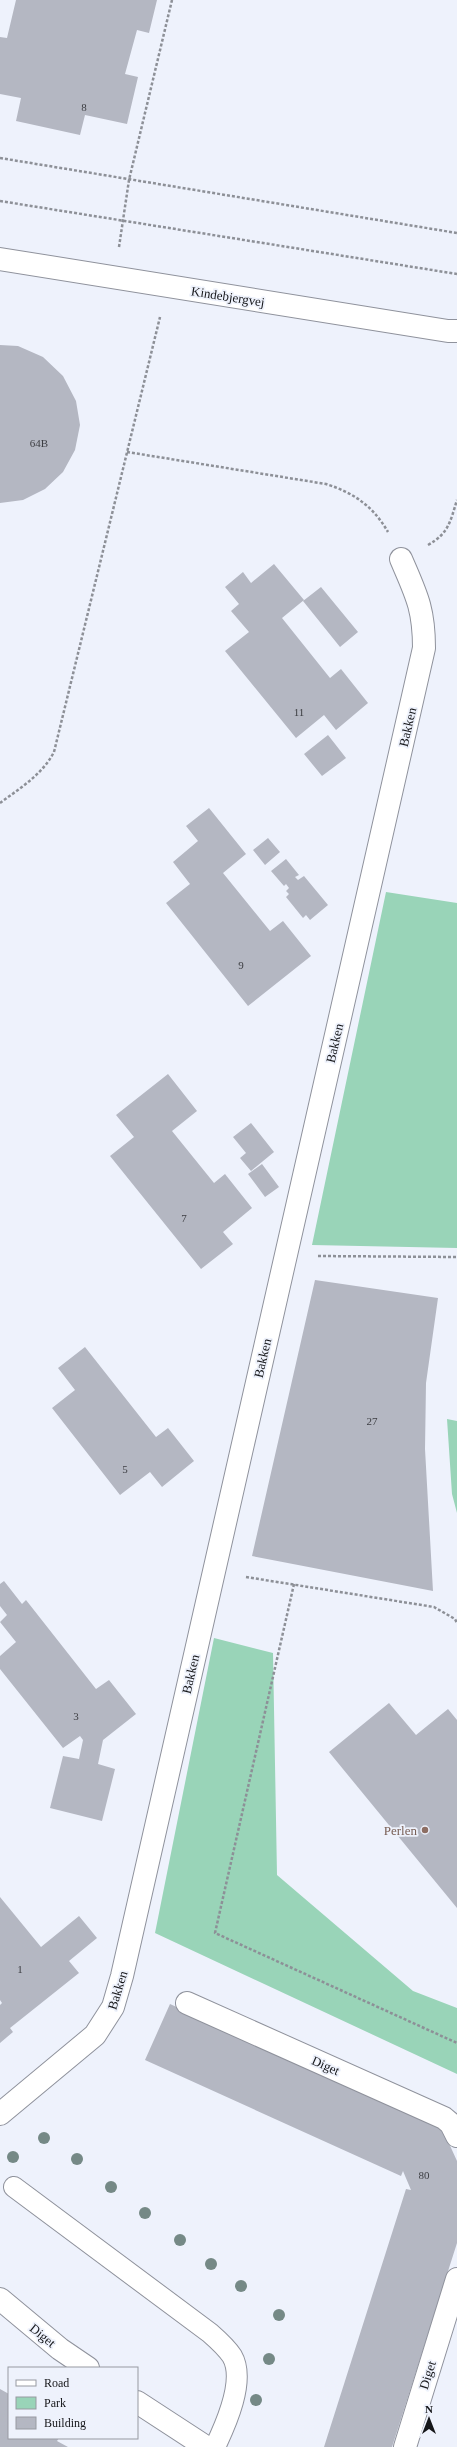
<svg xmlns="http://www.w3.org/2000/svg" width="457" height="2447" font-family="'Times New Roman',serif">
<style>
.green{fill:#99d4b8}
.building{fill:#b4b7c2}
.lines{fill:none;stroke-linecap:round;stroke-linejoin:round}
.service-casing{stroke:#8f929c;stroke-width:22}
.minor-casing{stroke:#8f929c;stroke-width:24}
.path{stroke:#8d9097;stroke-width:2.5;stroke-dasharray:3 2;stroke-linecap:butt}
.service{stroke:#fff;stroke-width:20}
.minor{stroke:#fff;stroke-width:22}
.tree{fill:#758986}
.education-dot{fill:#8d6e63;stroke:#eef2fc;stroke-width:1.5}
.labels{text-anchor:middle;stroke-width:3.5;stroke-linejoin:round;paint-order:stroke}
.number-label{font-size:11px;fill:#3d3e43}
.street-label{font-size:13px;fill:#151619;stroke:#eef2fc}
.education-label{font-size:13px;fill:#785e54;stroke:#eef2fc;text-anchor:end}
</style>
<rect width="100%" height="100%" fill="#eef2fc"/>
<path class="green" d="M386,892L457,903V1248L312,1245Z
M447,1419L457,1421V1513L452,1494Z
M214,1638L273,1653L277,1875L413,1991L457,2008V2074L155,1933Z"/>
<path class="building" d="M16,0H157L149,33L137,30L125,74L138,77L127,124L85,115L80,135L16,121L21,98L0,94V37L7,38Z
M0,345L18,346L43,357L63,376L76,401L80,425L75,450L63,472L45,489L23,500L0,503Z
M274,564L304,600L282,618L330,678L341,669L368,703L336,730L324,715L296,738L225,651L249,632L231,611L239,604L225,587L243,572L251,583Z
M321,587L358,632L340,647L303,601Z
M328,735L346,758L322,776L304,754Z
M209,808L246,854L223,873L270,931L283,921L311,956L248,1006L166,903L190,884L173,862L198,841L186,826Z
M268,838L280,852L265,865L253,850Z
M286,859L299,875L295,877L298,880L304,876L328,905L310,920L306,915L303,918L286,897L289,894L286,891L289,888L286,884L284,886L271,871Z
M168,1074L197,1111L172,1131L214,1183L225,1174L252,1208L223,1232L233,1244L201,1269L110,1156L134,1137L116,1115Z
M251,1123L274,1152L251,1171L240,1158L246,1153L233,1137Z
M262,1164L279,1187L265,1197L248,1174Z
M315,1280L438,1298L426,1383L425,1449L433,1591L252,1556Z
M85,1347L156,1437L168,1428L194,1461L162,1487L150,1472L120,1495L52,1408L75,1390L58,1368Z
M4,1581L22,1604L26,1600L96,1689L109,1680L136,1714L103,1740L98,1764L115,1769L102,1821L50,1808L63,1756L79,1759L83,1740L80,1736L63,1748L0,1669V1656L16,1642L0,1622L7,1615L0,1606V1584Z
M389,1703L416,1735L448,1709L457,1720V1908L329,1752Z
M0,1897L41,1947L79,1916L97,1938L69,1961L79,1973L10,2028L13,2032L0,2043V2005L2,2003L0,2000Z
M170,2004L442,2128L457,2161V2243L392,2447H324L406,2189L411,2190L403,2171L401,2176L145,2060Z
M0,2389L9,2394V2438H59L57,2441L68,2447H0Z"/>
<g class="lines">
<g class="service-casing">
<path id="service" d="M14,2187L210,2333C218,2340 226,2347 232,2356C246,2380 226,2424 215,2447"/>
</g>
<g class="minor-casing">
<path id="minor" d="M0,259L448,331H457
M187,2003L444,2118L451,2124L457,2136
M0,2114L95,2035L113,2007L122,1976L424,648C424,608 416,594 401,559
M0,2299L60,2349L88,2368
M137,2402L206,2447
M405,2447L457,2279"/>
</g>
<path class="path" d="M0,158L457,233
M0,201L457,274
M119,247L129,180L172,0
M127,452L326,484C354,493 373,506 388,532
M428,545C449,533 450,522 457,500
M0,803C20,788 42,775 54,752L160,317
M318,1256L457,1257
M246,1577L434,1607L455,1619L457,1623
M294,1584L215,1933L457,2043"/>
<use href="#service" class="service"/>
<use href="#minor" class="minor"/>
</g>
<g class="tree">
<circle cx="44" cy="2138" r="6"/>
<circle cx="13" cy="2157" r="6"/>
<circle cx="77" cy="2159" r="6"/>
<circle cx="111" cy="2187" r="6"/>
<circle cx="145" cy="2213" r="6"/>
<circle cx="180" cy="2240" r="6"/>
<circle cx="211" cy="2264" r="6"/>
<circle cx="241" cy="2286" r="6"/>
<circle cx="279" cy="2315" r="6"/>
<circle cx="269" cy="2359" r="6"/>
<circle cx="256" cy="2400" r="6"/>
</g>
<circle class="education-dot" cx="425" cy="1830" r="4"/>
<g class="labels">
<g class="number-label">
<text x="84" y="111">8</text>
<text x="39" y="447">64B</text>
<text x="299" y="716">11</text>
<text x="241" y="969">9</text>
<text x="184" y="1222">7</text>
<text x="372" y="1425">27</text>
<text x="125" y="1473">5</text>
<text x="76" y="1720">3</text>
<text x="20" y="1973">1</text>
<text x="424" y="2179">80</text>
</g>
<g class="street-label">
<text transform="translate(228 296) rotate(9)" y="5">Kindebjergvej</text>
<text transform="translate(407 727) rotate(-77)" y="5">Bakken</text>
<text transform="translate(334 1043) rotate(-77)" y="5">Bakken</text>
<text transform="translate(262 1358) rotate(-77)" y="5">Bakken</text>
<text transform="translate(190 1674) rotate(-77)" y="5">Bakken</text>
<text transform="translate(117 1990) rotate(-73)" y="5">Bakken</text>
<text transform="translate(326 2065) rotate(24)" y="5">Diget</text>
<text transform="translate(43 2335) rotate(39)" y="5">Diget</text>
<text transform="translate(427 2375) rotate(-73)" y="5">Diget</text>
</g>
<g class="education-label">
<text x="417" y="1835">Perlen</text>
</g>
</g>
<rect x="8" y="2367" width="130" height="72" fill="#eef2fc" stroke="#979aa1"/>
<rect x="16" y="2380" width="20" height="6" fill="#ffffff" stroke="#979aa1"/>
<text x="44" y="2387" font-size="12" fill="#151619">Road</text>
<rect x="16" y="2397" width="20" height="12" fill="#99d4b8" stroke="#979aa1"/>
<text x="44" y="2407" font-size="12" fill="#151619">Park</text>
<rect x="16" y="2417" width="20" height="12" fill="#b4b7c2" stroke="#979aa1"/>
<text x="44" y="2427" font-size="12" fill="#151619">Building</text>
<g transform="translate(429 2419)" stroke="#eef2fc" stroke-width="3" paint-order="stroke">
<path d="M0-3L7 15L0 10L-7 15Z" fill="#151619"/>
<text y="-6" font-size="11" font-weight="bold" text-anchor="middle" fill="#151619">N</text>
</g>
</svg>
